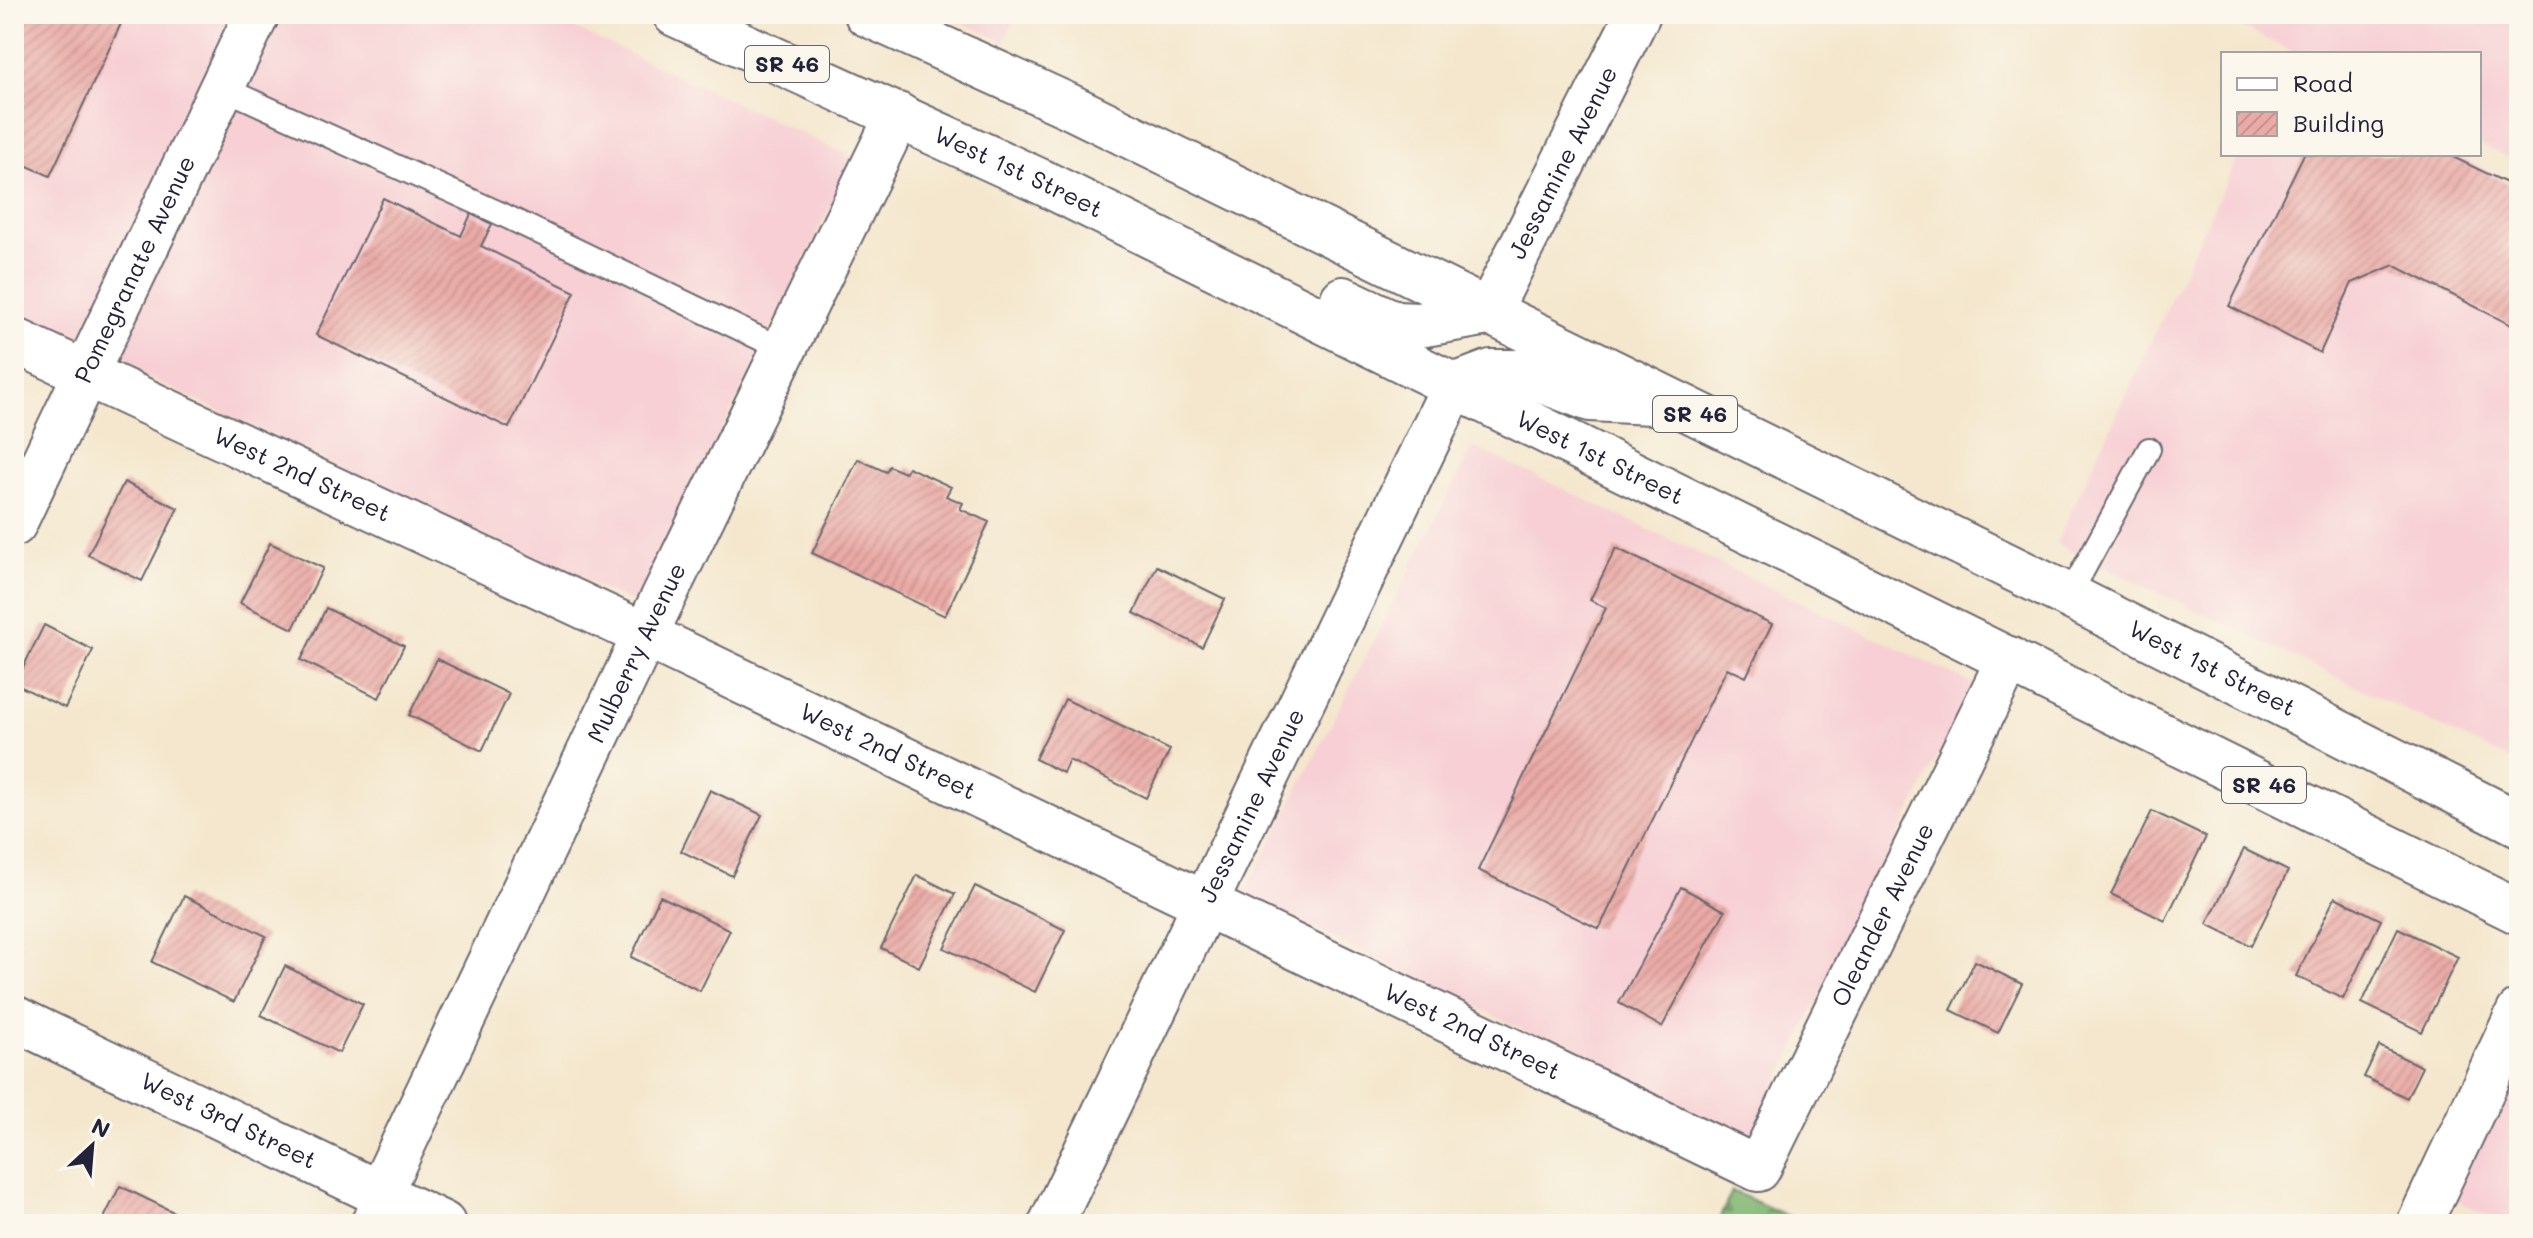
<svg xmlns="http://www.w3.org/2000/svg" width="2533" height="1238" font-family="Mali,sans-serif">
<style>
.built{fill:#f7cfd4}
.forest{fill:url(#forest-firs);stroke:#516c56;stroke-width:2}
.building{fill:url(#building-hatch)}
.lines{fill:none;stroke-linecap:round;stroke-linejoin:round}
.service-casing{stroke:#6c676e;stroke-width:26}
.minor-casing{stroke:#6c676e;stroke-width:48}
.primary-casing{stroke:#6c676e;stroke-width:48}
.service{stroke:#fff;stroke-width:22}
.minor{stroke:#fff;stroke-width:44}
.primary{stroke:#fff;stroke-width:44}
.labels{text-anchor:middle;stroke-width:6;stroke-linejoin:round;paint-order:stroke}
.shield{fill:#fbf7ec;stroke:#636270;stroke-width:2}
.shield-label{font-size:22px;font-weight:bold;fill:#22223b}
.street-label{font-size:24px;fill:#22223b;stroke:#fbf7ec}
</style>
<defs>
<pattern id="forest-firs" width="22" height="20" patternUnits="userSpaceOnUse" patternTransform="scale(2)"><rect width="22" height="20" fill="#80b671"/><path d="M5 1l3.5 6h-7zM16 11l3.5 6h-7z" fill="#68945e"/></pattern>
<pattern id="building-hatch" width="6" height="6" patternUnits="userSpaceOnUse" patternTransform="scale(2)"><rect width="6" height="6" fill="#eaaaa6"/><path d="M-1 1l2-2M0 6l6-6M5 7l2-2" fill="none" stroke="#c89290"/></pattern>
</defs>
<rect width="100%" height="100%" fill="#fbf7ec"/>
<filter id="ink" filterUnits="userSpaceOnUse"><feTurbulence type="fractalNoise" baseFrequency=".0125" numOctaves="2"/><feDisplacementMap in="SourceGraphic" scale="16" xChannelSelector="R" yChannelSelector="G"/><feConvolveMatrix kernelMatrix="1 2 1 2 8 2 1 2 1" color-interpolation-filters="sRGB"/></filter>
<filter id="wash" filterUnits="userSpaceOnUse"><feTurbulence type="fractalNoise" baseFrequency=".006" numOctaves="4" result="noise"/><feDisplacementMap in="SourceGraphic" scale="32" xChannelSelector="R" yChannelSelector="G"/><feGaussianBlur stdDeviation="1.8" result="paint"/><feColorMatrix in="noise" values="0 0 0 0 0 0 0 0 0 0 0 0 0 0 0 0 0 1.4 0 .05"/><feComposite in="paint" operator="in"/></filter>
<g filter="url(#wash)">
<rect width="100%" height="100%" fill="#f4e7cd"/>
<path class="built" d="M14,14H234L77,345L14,314Z
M279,14H544L854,158L637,605L114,362Z
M945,14H1017L1004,42Z
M2215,14H2519V163L2479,144V54H2297Z
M2239,154H2455L2519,186V764L2056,544Z
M1473,446L1973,684L1750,1139L1244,895Z
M2519,1060V1224H2508L2454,1199Z"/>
<path class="forest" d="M1732,1191L1806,1224H1717Z"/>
<g id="blocks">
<path class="building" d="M14,14H117L124,17L50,176L14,160Z
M2304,154H2447L2519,189V329L2394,265L2352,283L2320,353L2229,306Z
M383,198L461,236L471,214L492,224L481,246L575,292L509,428L316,335Z
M858,459L886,472L889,466L905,473L908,467L951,487L946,496L963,503L960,509L989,522L945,616L812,553Z
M124,482L178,508L142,581L88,555Z
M270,543L323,568L293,629L240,603Z
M1616,548L1772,624L1746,677L1727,668L1599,929L1478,870L1606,608L1590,600Z
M1157,566L1225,599L1202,647L1134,613Z
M326,608L404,646L379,698L301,660Z
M44,625L93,650L65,708L15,684Z
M437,659L509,694L482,751L409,715Z
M1065,699L1170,750L1146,798L1069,760L1063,773L1035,759Z
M710,790L762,815L732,876L681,851Z
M2152,811L2206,837L2165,921L2111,894Z
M2244,849L2288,871L2251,946L2207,924Z
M917,875L955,894L919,967L881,948Z
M975,886L1065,930L1035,992L944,948Z
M1681,887L1725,911L1662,1027L1619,1003Z
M184,896L266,936L234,1002L152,962Z
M660,896L730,930L700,991L631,957Z
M2335,897L2381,920L2343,999L2296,976Z
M2398,928L2458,957L2422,1032L2362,1003Z
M1975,961L2022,984L1998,1033L1951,1010Z
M285,966L363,1004L339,1053L261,1015Z
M2379,1046L2422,1067L2407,1098L2364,1077Z
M120,1186L198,1224H101Z"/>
</g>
</g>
<g filter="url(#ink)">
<use href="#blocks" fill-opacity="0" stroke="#6c676e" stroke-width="2"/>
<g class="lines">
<g class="service-casing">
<path id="service" d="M932,43L935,14
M221,87L497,212L784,350
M2069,596L2149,449
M360,1224L380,1193"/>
</g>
<g class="minor-casing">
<g id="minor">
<path id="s1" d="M1488,313L1638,14"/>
<path id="s2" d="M14,340L645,635L1758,1169L2009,659"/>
<path id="s3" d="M14,524L257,14"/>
<path id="s4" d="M14,1018L443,1224"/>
<path id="s5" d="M380,1193L645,635L898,115"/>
<path id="s6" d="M1051,1224L1454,386"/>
<path d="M2419,1224L2519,1012"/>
</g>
</g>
<g class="primary-casing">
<g id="primary">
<path id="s7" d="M675,14L1044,183L2519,912"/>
<path id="s8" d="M867,14L1069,106L1212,176L2069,596L2519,824"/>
<path d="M1343,299L1396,324L1419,325L1488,313"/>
<path d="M1454,386L1491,372H1519L1590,399L1652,402"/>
</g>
</g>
<use href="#service" class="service"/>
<use href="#minor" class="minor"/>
<use href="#primary" class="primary"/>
</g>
</g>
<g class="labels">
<g class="shield">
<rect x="745" y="46" width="84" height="36" rx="6"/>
<rect x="1653" y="396" width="84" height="36" rx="6"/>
<rect x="2222" y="767" width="84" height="36" rx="6"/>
</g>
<g class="shield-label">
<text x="787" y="72">SR 46</text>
<text x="1695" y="422">SR 46</text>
<text x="2264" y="793">SR 46</text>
</g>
<g class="street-label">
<text dy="8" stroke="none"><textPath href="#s1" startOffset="168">Jessamine Avenue</textPath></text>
<text dy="8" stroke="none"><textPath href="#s7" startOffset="378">West 1st Street</textPath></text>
<text dy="8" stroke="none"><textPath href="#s3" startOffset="282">Pomegranate Avenue</textPath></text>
<text dy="8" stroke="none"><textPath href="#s7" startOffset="1026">West 1st Street</textPath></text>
<text dy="8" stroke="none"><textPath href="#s2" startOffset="318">West 2nd Street</textPath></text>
<text dy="8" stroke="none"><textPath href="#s5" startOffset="598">Mulberry Avenue</textPath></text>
<text dy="8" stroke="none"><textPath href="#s8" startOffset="1496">West 1st Street</textPath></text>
<text dy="8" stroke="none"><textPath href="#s2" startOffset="966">West 2nd Street</textPath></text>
<text dy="8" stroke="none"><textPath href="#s6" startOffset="464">Jessamine Avenue</textPath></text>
<text dy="8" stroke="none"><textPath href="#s2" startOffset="2214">Oleander Avenue</textPath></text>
<text dy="8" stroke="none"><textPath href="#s2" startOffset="1614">West 2nd Street</textPath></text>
<text dy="8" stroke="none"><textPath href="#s4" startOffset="238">West 3rd Street</textPath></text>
</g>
</g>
<rect width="2533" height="1238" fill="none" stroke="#fbf7ec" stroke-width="48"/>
<rect x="2221" y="52" width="260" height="104" fill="#fbf7ec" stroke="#a4a2a5" stroke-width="2"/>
<rect x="2237" y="78" width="40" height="12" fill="#ffffff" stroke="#a4a2a5" stroke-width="2"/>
<text x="2293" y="92" font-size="24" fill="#22223b">Road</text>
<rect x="2237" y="112" width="40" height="24" fill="url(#building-hatch)" stroke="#a4a2a5" stroke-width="2"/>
<text x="2293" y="132" font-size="24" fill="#22223b">Building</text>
<g transform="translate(92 1146) rotate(26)" stroke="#fbf7ec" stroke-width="6" paint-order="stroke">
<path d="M0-6L14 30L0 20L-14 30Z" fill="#22223b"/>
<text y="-12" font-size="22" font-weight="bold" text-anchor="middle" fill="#22223b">N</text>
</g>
</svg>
